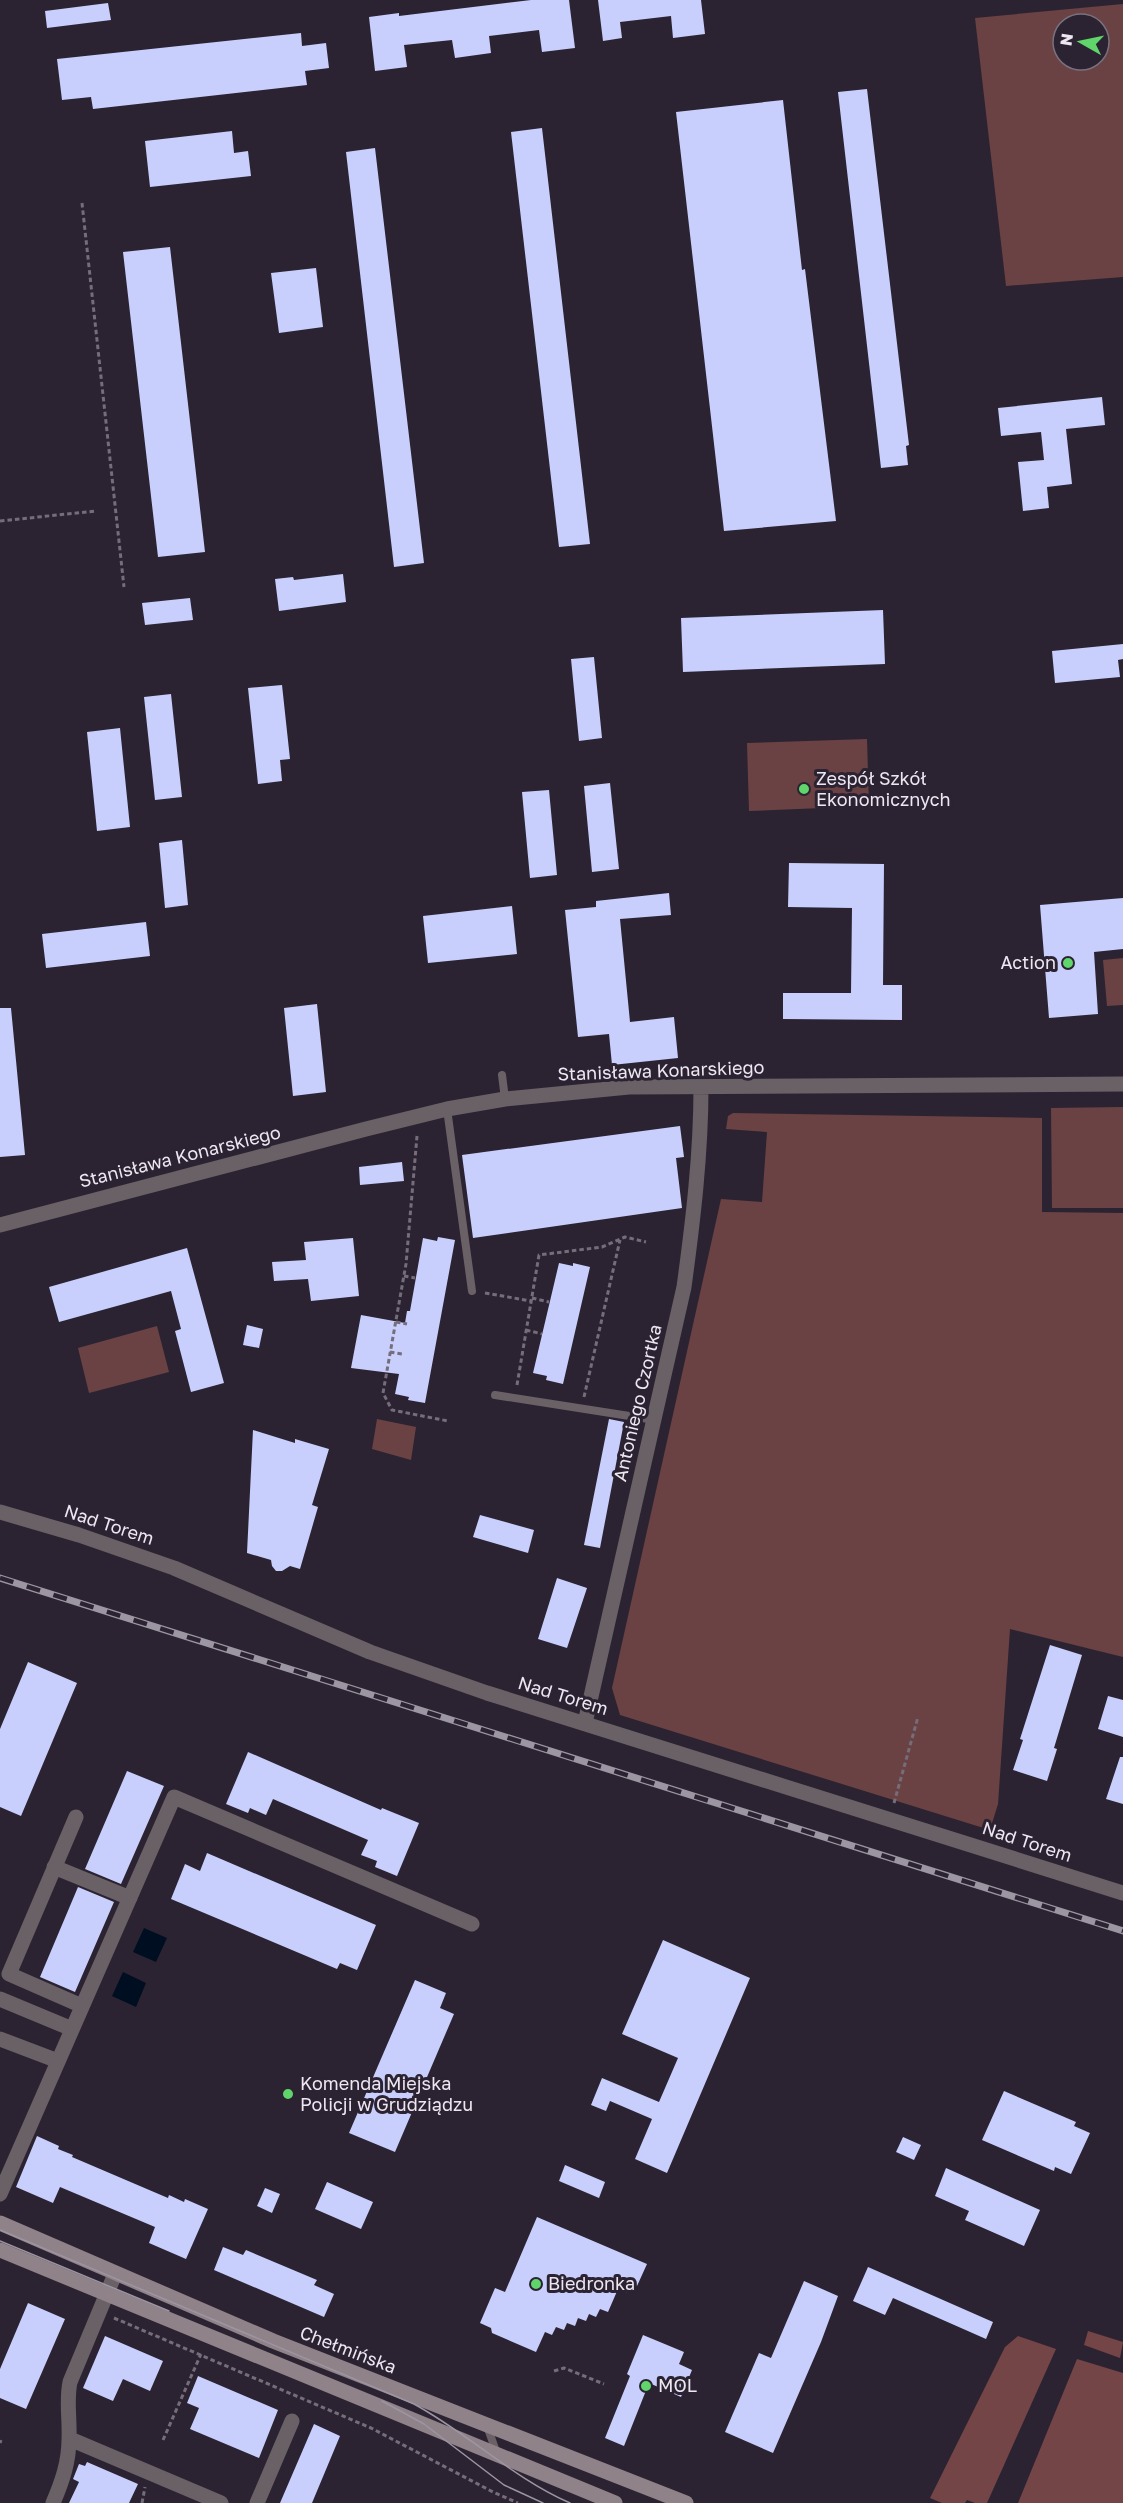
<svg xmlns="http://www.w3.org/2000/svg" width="1123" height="2503" font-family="'Golos Text',sans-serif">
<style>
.green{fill:#6a4243;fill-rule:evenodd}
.forest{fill:#734547}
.water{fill:#000e21}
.building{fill:#c8cffd}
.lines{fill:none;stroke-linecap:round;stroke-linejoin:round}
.path{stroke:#756d7a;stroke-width:3;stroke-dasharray:4.5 3;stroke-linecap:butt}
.service{stroke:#6a6166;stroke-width:8}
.minor{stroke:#6a6166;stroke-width:15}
.secondary{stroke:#908289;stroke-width:15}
.tram{stroke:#9c95a2;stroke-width:1.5}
.rail-casing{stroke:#9c95a2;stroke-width:7}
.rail{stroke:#2c2332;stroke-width:4.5;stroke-dasharray:14;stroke-linecap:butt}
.poi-dot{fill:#5fd56b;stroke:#2c2332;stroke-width:2}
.labels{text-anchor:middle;stroke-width:6;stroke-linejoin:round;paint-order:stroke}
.poi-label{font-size:18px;fill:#ede7f2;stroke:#2c2332;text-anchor:start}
.street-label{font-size:18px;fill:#ede7f2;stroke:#2c2332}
</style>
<rect width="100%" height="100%" fill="#2c2332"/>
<path class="green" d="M1123,4V277L1006,286L975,18ZM1063,24H1099V60H1063Z
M867,739L869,806L749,811L747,743Z
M1123,958V1005L1107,1006L1103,960Z
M1123,1107V1208H1052L1051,1108Z
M733,1113L1042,1118V1212L1123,1213V1657L1010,1629L998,1804L990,1830L620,1715L612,1688L721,1199L762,1202L767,1132L726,1129L728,1116Z
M157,1326L169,1372L89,1393L78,1348Z
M377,1419L416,1427L411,1460L372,1449Z"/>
<path class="forest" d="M1088,2331L1123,2342L1120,2358L1084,2345Z
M1018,2336L1056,2349L987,2503H975L967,2500L965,2503H942L930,2498L1005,2347Z
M1077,2359L1123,2373V2503H1018Z"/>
<path class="water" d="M144,1928L167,1938L156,1962L133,1952Z
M123,1972L146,1983L136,2007L112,1996Z"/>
<path class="building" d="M531,0H569L575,48L542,52L539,30L489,36L491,53L455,58L452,40L404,45L407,67L375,71L369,17L399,13V16Z
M598,0H701L705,34L673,38L671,16L620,22L622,38L603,41Z
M108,3L111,20L47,28L45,11Z
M301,33L302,46L326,43L329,68L305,71L307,85L93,109L91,97L62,100L57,59Z
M867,89L909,445L906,446L908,465L881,468L838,92Z
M783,100L802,270L805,269L836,521L724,531L676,112Z
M542,128L590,544L559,547L511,132Z
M232,131L234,153L248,151L251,176L150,187L145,141Z
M375,148L424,563L394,567L346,152Z
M170,247L205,552L158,557L123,252Z
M316,268L323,327L279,333L271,273Z
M1102,397L1105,425L1066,429L1072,484L1047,487L1049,508L1023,511L1018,462L1044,460L1041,432L1001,436L998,408Z
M343,574L346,602L279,611L275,579L293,577L294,580Z
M190,598L193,620L145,625L142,603Z
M883,610L885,664L683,672L681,618Z
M1123,644V659L1118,660L1120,677L1055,683L1052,651Z
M594,657L602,738L579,741L571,659Z
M282,685L290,759L280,760L282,781L258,784L248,688Z
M171,694L182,797L155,800L144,697Z
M120,728L130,827L97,831L87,732Z
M610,783L619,869L592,872L584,786Z
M549,790L557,875L530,878L522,792Z
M182,840L188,905L165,908L159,843Z
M789,863L884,864L883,985H902V1020L783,1019V993H851L852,908L788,907Z
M669,893L671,915L620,919L630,1022L674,1017L678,1058L612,1065L609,1034L578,1037L565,910L596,907V901Z
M1123,898V949L1094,952L1098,1014L1049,1018L1040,905Z
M512,906L517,954L428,963L423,916Z
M146,922L150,956L46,968L42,934Z
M317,1004L326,1092L293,1096L284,1008Z
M0,1008H11L25,1155L0,1157Z
M680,1126L684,1157L676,1158L682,1208L473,1238L462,1155Z
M402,1162L404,1181L360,1185L359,1167Z
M438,1237L455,1240L425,1403L408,1400L409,1397L395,1394L399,1374L351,1368L361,1315L405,1323L407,1311H410L423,1238L437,1241Z
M353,1238L359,1296L311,1301L308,1279L274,1281L272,1262L306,1260L304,1242Z
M187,1248L224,1383L191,1392L175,1331L181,1329L171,1291L59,1322L49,1287Z
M559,1263L573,1266V1263L590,1267L563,1384L546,1380L547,1376L533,1373Z
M247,1325L263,1329L259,1348L243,1345Z
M609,1419L624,1422L600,1548L584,1545Z
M253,1430L295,1443V1439L329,1449L312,1505L318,1507L300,1569L290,1566L282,1571H276L272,1566L271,1560L247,1553Z
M480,1515L534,1530L528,1553L473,1537Z
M557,1578L587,1588L567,1648L538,1639Z
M1050,1645L1082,1655L1054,1748L1057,1749L1047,1781L1013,1770L1023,1740L1020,1739Z
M28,1662L77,1683L21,1816L0,1807V1729Z
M1108,1696L1123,1700V1737L1098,1729Z
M248,1752L381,1810L382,1808L419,1823L397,1876L375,1867L377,1861L361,1855L368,1840L273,1799L266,1815L250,1808L248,1813L226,1804Z
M1120,1757H1123V1804L1106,1799Z
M127,1771L164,1786L121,1884L85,1869Z
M207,1853L376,1925L357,1970L340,1963L337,1969L171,1899L185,1864L200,1871Z
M78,1887L114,1902L75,1992L40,1977Z
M663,1940L750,1978L667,2173L635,2159L652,2119L610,2101L606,2111L591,2105L602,2078L659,2102L678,2058L622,2034Z
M415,1980L446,1993L440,2008L454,2014L395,2152L349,2133Z
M1004,2091L1076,2122L1074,2126L1090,2133L1071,2174L1055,2167L1054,2171L982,2140Z
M37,2136L59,2146L58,2149L73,2155L72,2157L168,2198L169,2195L184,2202L185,2199L208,2209L186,2259L149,2243L155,2227L60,2187L53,2203L16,2187Z
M903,2137L921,2145L914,2160L896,2152Z
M565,2165L605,2182L599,2198L559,2181Z
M946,2168L1040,2210L1024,2246L965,2220L969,2211L935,2196Z
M327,2182L373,2202L361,2229L315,2209Z
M265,2188L280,2194L272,2213L257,2206Z
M537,2217L647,2264L637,2286L630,2283L626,2293L618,2289L608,2312L600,2309L596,2317L589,2314L586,2321L578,2318L575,2326L567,2323L564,2330L556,2327L552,2335L545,2332L536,2352L492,2333L491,2328L480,2323L495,2288L505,2292Z
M223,2247L243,2255L246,2250L317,2280L314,2285L334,2294L324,2317L214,2270Z
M868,2267L993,2322L986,2339L893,2298L885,2315L853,2301Z
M804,2281L838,2296L821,2342L773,2453L725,2432L759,2353L771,2358Z
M28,2303L65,2319L26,2409L0,2398V2369Z
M643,2335L684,2352L679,2364L692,2370L681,2397L649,2383L624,2446L605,2438L630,2376L627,2374Z
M105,2336L163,2361L150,2391L123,2379L113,2401L83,2388Z
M198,2376L278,2410L259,2458L190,2429L199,2408L187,2403Z
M314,2424L340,2436L312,2503H280Z
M87,2462L138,2484L129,2503H69L79,2482L73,2479L79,2464L85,2466Z"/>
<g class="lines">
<path class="path" d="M82,203L124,587
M0,521L96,511
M417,1136L406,1264L383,1393L392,1410L448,1421
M404,1276L415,1278
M485,1293L531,1301
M532,1298L549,1302
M396,1322L407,1324
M526,1330L542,1334
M390,1352L402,1354
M517,1385L539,1255L602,1247L625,1237L646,1242
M584,1397L620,1240
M894,1803L918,1717
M114,2318L371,2428L493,2492L518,2503
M554,2371L564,2368L604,2384
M163,2440L201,2354
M0,2443L1,2440
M142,2503L145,2487"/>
<path class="service" d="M502,1075L505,1099
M447,1109L472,1291
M495,1395L655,1420
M487,2426L497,2454"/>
<path class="minor" d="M0,1225L366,1129L447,1109L505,1099L629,1087L1123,1084
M0,1512L79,1535L174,1568L370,1652L487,1693L1123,1893
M585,1723L684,1287C693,1221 701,1154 701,1087
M76,1817L9,1974L82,2006
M54,1867L130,1898
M0,1999L72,2029
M0,2039L58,2061
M0,2194L174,1797L472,1924
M70,2439L221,2503
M53,2503C62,2482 69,2462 69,2439C70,2419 66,2401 70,2382L115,2274
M257,2503L292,2421"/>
<path class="secondary" d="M0,2223L273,2341L686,2503
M0,2250L615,2503"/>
<path class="tram" d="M0,2230L414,2404C469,2434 513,2478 570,2503
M0,2241L169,2311
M382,2401L424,2424L504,2485L543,2503"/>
<g class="rail-casing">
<path id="rail" d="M0,1578L1123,1931"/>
</g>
<use href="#rail" class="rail"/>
</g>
<g class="poi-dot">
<circle cx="804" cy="789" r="6"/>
<circle cx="1068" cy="963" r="6"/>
<circle cx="288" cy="2094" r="6"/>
<circle cx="536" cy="2284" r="6"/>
<circle cx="646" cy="2386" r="6"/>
</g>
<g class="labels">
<g class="poi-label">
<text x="816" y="785">Zespół Szkół<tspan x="816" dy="21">Ekonomicznych</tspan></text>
<text x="1056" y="969" text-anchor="end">Action</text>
<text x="300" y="2090">Komenda Miejska<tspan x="300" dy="21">Policji w Grudziądzu</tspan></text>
<text x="548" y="2290">Biedronka</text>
<text x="658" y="2392">MOL</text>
</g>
<g class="street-label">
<text transform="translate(661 1071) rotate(-2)" y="6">Stanisława Konarskiego</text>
<text transform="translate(180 1157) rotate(-14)" y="6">Stanisława Konarskiego</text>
<text transform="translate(638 1403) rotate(-77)" y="6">Antoniego Czortka</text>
<text transform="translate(109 1525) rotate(18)" y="6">Nad Torem</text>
<text transform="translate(563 1696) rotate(17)" y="6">Nad Torem</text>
<text transform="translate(1027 1842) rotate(18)" y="6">Nad Torem</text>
<text transform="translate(348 2350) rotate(21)" y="6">Chełmińska</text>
</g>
</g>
<g transform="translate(1081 42) rotate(279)"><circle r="28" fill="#2c2332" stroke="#79717f" stroke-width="1.5"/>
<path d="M0-4.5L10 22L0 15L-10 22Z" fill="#5fd56b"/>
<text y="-9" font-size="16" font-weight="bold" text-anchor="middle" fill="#ede7f2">N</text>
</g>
</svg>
